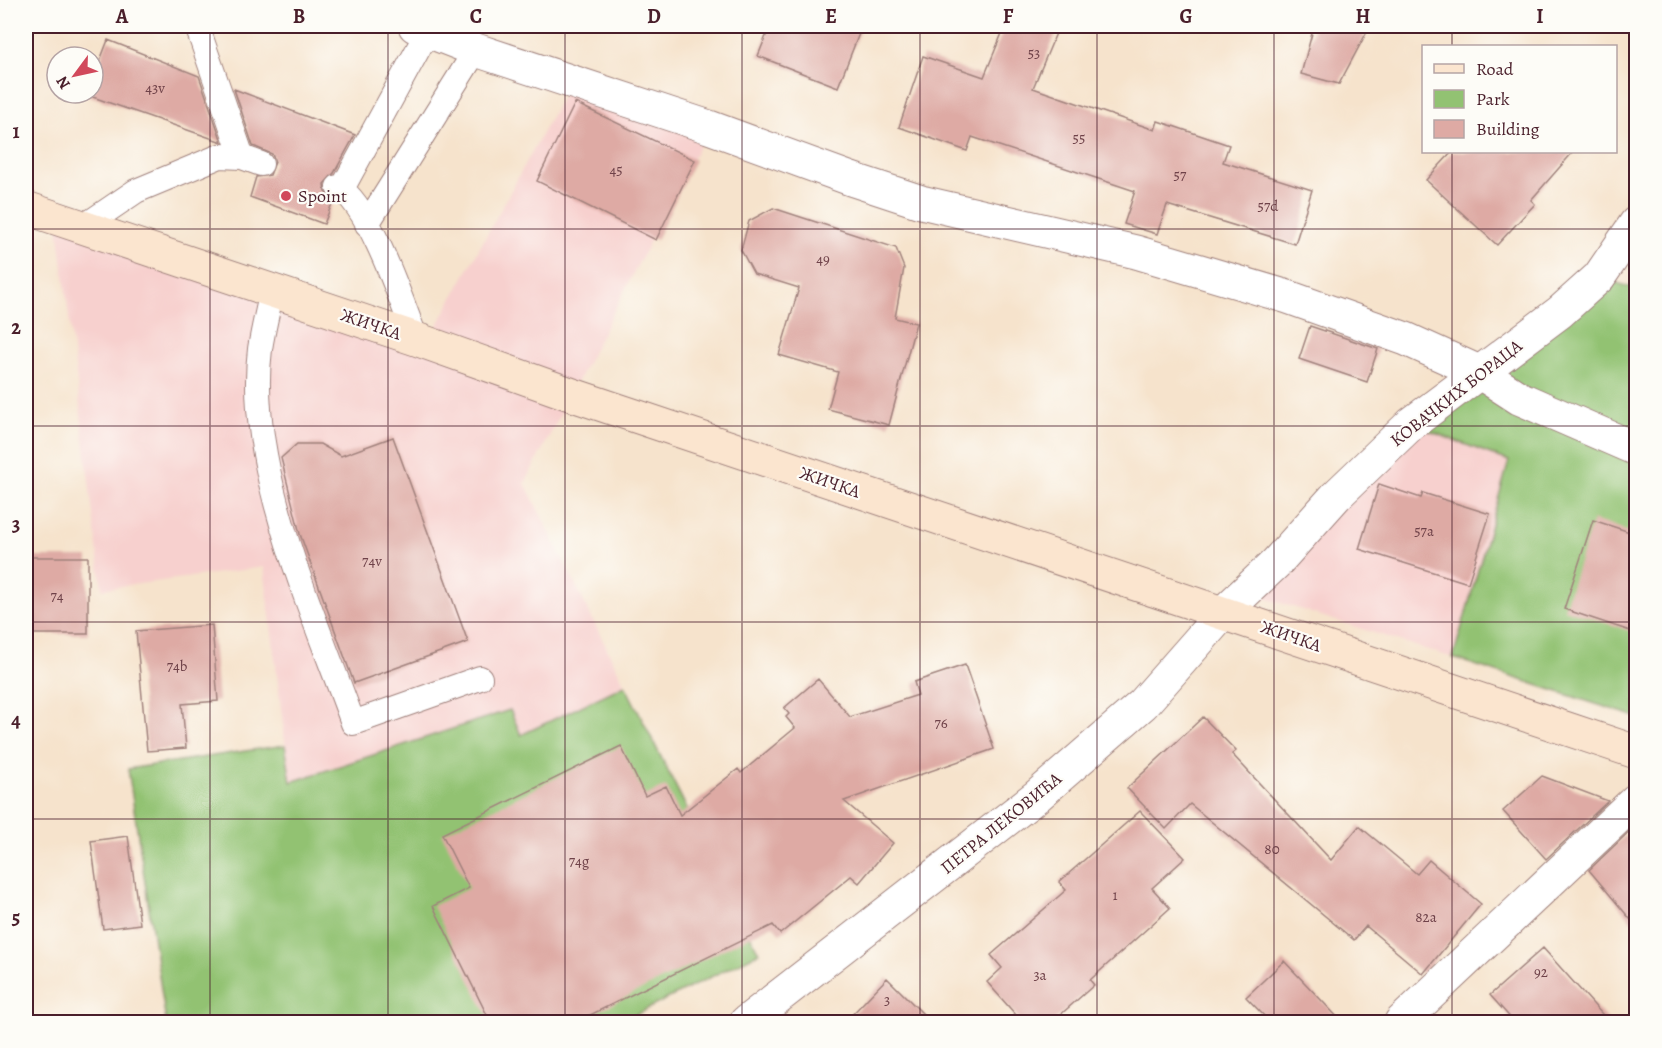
<svg xmlns="http://www.w3.org/2000/svg" width="1662" height="1048" font-family="Alegreya,serif">
<style>
.built{fill:#f7d0ce}
.green{fill:#92c272;stroke:#6e704e;stroke-width:1.5}
.building{fill:#deaaa4}
.lines{fill:none;stroke-linecap:round;stroke-linejoin:round}
.service-casing{stroke:#a0817c;stroke-width:26}
.minor-casing{stroke:#a0817c;stroke-width:35}
.secondary-casing{stroke:#a0817c;stroke-width:35}
.service{stroke:#fff;stroke-width:24}
.minor{stroke:#fff;stroke-width:33}
.secondary{stroke:#fbe5cf;stroke-width:33}
.grid{fill:none;stroke:#4a1f2b;stroke-width:1.5;stroke-opacity:0.55}
.poi-dot{fill:#d1495b;stroke:#fdfcf7;stroke-width:2}
.labels{text-anchor:middle;stroke-width:4.5;stroke-linejoin:round;paint-order:stroke}
.number-label{font-size:15px;fill:#6f4249}
.poi-label{font-size:18px;fill:#4a1f2b;stroke:#fdfcf7;text-anchor:start}
.street-label{font-size:18px;fill:#4a1f2b;stroke:#fdfcf7}
.neatline{fill:none;stroke:#4a1f2b;stroke-width:2}
.grid-label{font-size:20px;text-anchor:middle;font-weight:bold;fill:#4a1f2b}
</style>
<rect width="100%" height="100%" fill="#fdfcf7"/>
<filter id="ink" filterUnits="userSpaceOnUse"><feTurbulence type="fractalNoise" baseFrequency=".0167" numOctaves="2"/><feDisplacementMap in="SourceGraphic" scale="12" xChannelSelector="R" yChannelSelector="G"/><feConvolveMatrix kernelMatrix="1 2 1 2 8 2 1 2 1" color-interpolation-filters="sRGB"/></filter>
<filter id="wash" filterUnits="userSpaceOnUse"><feTurbulence type="fractalNoise" baseFrequency=".008" numOctaves="4" result="noise"/><feDisplacementMap in="SourceGraphic" scale="24" xChannelSelector="R" yChannelSelector="G"/><feGaussianBlur stdDeviation="1.35" result="paint"/><feColorMatrix in="noise" values="0 0 0 0 0 0 0 0 0 0 0 0 0 0 0 0 0 1.4 0 .05"/><feComposite in="paint" operator="in"/></filter>
<g filter="url(#wash)">
<rect width="100%" height="100%" fill="#f6e3cc"/>
<path class="built" d="M571,80L709,127L525,483L625,685L521,735L510,710L290,783L264,567L102,589L57,218L428,343Z
M1411,424L1510,461L1453,658L1246,592Z"/>
<path class="green" d="M1599,277L1636,289V717L1453,658L1509,461L1411,424Z
M625,685L759,953L621,1022H166L128,769L285,745L291,782L510,710L521,735Z"/>
<g id="blocks">
<path class="building" d="M770,26H862L838,87L758,56Z
M1005,26H1059L1033,88L1155,130L1158,121L1229,145L1223,162L1312,190L1295,244L1167,205L1157,234L1124,224L1135,191L972,137L967,151L899,127L923,56L984,77Z
M1314,26H1370L1339,84L1301,74Z
M108,40L199,76L222,142L87,95L93,93V79Z
M234,89L355,135L334,173L324,184L325,192L333,201L324,224L250,197L256,177L270,175L275,162L272,154L253,146Z
M575,103L695,160L656,240L537,181Z
M1452,152H1573L1531,200L1535,204L1497,245L1426,180Z
M773,208L896,248L904,268L895,318L916,323L889,425L828,409L838,372L779,355L799,288L754,274L741,250L749,221Z
M1310,326L1378,349L1367,382L1299,359Z
M393,437L468,642L354,683L300,534L281,458L297,444H320L341,456Z
M1379,484L1421,498L1423,493L1490,514L1468,583L1359,549Z
M1593,520L1636,534V633L1564,609Z
M26,557H88V634H26Z
M212,625L218,701L182,704L186,748L147,751L136,631Z
M965,665L994,749L844,801L893,843L859,883L851,876L780,934L773,925L574,1023H491L433,906L469,888L442,834L621,746L645,796L666,786L680,815L738,769L741,773L795,728L786,717L789,714L784,708L818,679L850,717L918,695L914,682Z
M1203,717L1236,751L1232,754L1331,860L1359,826L1417,874L1429,860L1481,904L1423,974L1366,926L1354,940L1190,804L1166,829L1127,788Z
M1542,776L1608,801L1546,859L1503,811Z
M1140,811L1185,858L1152,888L1170,908L1090,980L1094,985L1051,1023H1023L987,982L1002,968L991,955L1066,890L1059,882Z
M1636,825V926L1589,870Z
M128,836L140,924L103,929L91,841Z
M1543,948L1610,1023H1515L1490,995Z
M1284,961L1343,1023H1271L1246,997Z
M887,978L932,1023H844Z"/>
</g>
</g>
<g filter="url(#ink)">
<use href="#blocks" fill-opacity="0" stroke="#a0817c" stroke-width="1.5"/>
<g class="lines">
<g class="service-casing">
<path id="service" d="M197,26L242,157
M338,187C370,205 402,303 416,339
M342,189L428,31
M367,224L476,50
M83,227L136,191L220,156L242,157L261,164
M272,290C268,310 263,329 260,349C245,465 314,614 353,723L480,678"/>
</g>
<g class="minor-casing">
<path id="minor" d="M415,26L476,50L709,127L851,179L921,202L1136,252L1288,297L1406,339L1479,372L1519,398L1636,449
M746,1022L1037,796L1143,704L1223,613L1276,563L1336,496L1411,424L1560,312L1599,277L1636,223
M1401,1022L1636,800"/>
</g>
<g class="secondary-casing">
<path id="secondary" d="M26,208L416,339L570,394L1636,752"/>
</g>
<use href="#service" class="service"/>
<use href="#minor" class="minor"/>
<use href="#secondary" class="secondary"/>
</g>
</g>
<path class="grid" d="M210,26V1022M388,26V1022M565,26V1022M742,26V1022M920,26V1022M1097,26V1022M1274,26V1022M1452,26V46M1452,152V1022M26,229H1636M26,426H1636M26,622H1636M26,819H1636"/>
<circle class="poi-dot" cx="286" cy="196" r="6"/>
<g class="labels">
<g class="number-label">
<text x="1034" y="58">53</text>
<text x="155" y="93">43v</text>
<text x="1079" y="143">55</text>
<text x="616" y="175">45</text>
<text x="1180" y="180">57</text>
<text x="1268" y="211">57d</text>
<text x="823" y="264">49</text>
<text x="1424" y="536">57a</text>
<text x="372" y="566">74v</text>
<text x="57" y="601">74</text>
<text x="177" y="671">74b</text>
<text x="941" y="728">76</text>
<text x="1272" y="854">80</text>
<text x="579" y="866">74g</text>
<text x="1115" y="900">1</text>
<text x="1426" y="922">82a</text>
<text x="1541" y="977">92</text>
<text x="1040" y="980">3a</text>
<text x="887" y="1005">3</text>
</g>
<g class="poi-label">
<text x="298" y="202">Spoint</text>
</g>
<g class="street-label">
<text transform="translate(371 324) rotate(19)" y="6">ЖИЧКА</text>
<text transform="translate(1456 393) rotate(-38)" y="6">КОВАЧКИХ БОРАЦА</text>
<text transform="translate(830 482) rotate(19)" y="6">ЖИЧКА</text>
<text transform="translate(1291 636) rotate(19)" y="6">ЖИЧКА</text>
<text transform="translate(1001 823) rotate(-39)" y="6">ПЕТРА ЛЕКОВИЋА</text>
</g>
</g>
<rect width="1662" height="1048" fill="none" stroke="#fdfcf7" stroke-width="66"/>
<rect x="1422" y="45" width="195" height="108" fill="#fdfcf7" stroke="#b5a4a5" stroke-width="1.5"/>
<rect x="1434" y="64" width="30" height="9" fill="#fbe5cf" stroke="#b5a4a5" stroke-width="1.5"/>
<text x="1476" y="75" font-size="18" fill="#4a1f2b">Road</text>
<rect x="1434" y="90" width="30" height="18" fill="#92c272" stroke="#b5a4a5" stroke-width="1.5"/>
<text x="1476" y="105" font-size="18" fill="#4a1f2b">Park</text>
<rect x="1434" y="120" width="30" height="18" fill="#deaaa4" stroke="#b5a4a5" stroke-width="1.5"/>
<text x="1476" y="135" font-size="18" fill="#4a1f2b">Building</text>
<g transform="translate(75 75) rotate(237)"><circle r="28" fill="#fdfcf7" stroke="#b5a4a5" stroke-width="1.5"/>
<path d="M0-4.5L10 22L0 15L-10 22Z" fill="#d1495b"/>
<text y="-9" font-size="16" font-weight="bold" text-anchor="middle" fill="#4a1f2b">N</text>
</g>
<rect x="33" y="33" width="1596" height="982" class="neatline"/>
<g class="grid-label">
<text x="122" y="23">A</text>
<text x="299" y="23">B</text>
<text x="476" y="23">C</text>
<text x="654" y="23">D</text>
<text x="831" y="23">E</text>
<text x="1008" y="23">F</text>
<text x="1186" y="23">G</text>
<text x="1363" y="23">H</text>
<text x="1540" y="23">I</text>
<text x="16" y="138">1</text>
<text x="16" y="334">2</text>
<text x="16" y="531">3</text>
<text x="16" y="727">4</text>
<text x="16" y="924">5</text>
</g>
</svg>
